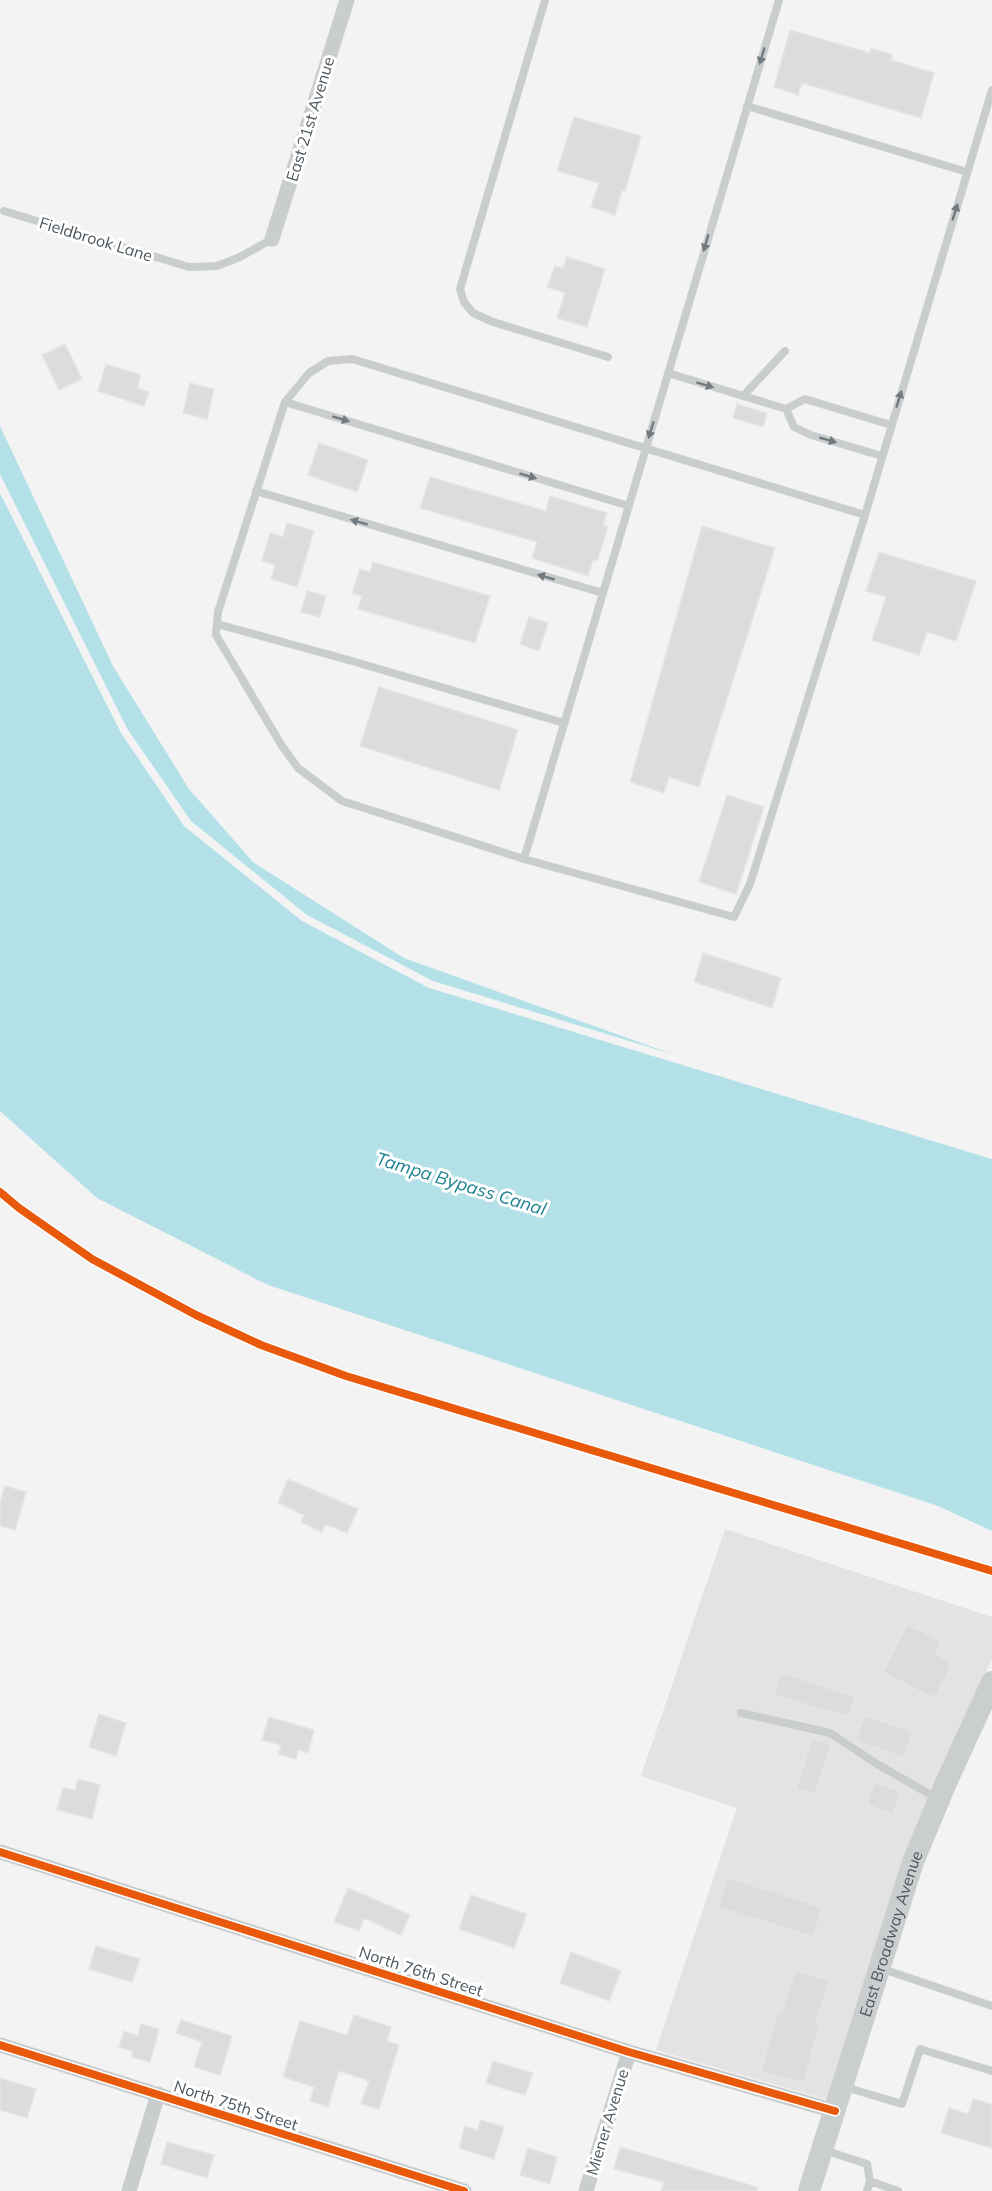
<svg xmlns="http://www.w3.org/2000/svg" width="992" height="2191" font-family="Mulish,sans-serif">
<style>
.commercial{fill:#e4e3e1}
.water{fill:#b4e1e8}
.building{fill:#dcdcdd;stroke:#e5e5e5;stroke-width:1.5}
.lines{fill:none;stroke-linecap:round;stroke-linejoin:round}
.path{stroke:#bbc5c1;stroke-width:3;stroke-dasharray:4.5 3;stroke-linecap:butt}
.service{stroke:#cacdce;stroke-width:8}
.minor{stroke:#cacdce;stroke-width:15}
.secondary{stroke:#cbcecf;stroke-width:22}
.cycleway-casing{stroke:#fff;stroke-width:11}
.cycleway{stroke:#e8590c;stroke-width:8}
.oneway{fill:#727a7f}
.labels{text-anchor:middle;stroke-width:6;stroke-linejoin:round;paint-order:stroke}
.street-label{font-size:16px;fill:#4c565d;stroke:#fff}
.water-label{font-size:18px;font-style:italic;fill:#1c8190;stroke:#fff}
</style>
<rect width="100%" height="100%" fill="#f3f3f3"/>
<path class="commercial" d="M725,1529L992,1617V1659L973,1699L828,2100L656,2050L737,1808L641,1776Z"/>
<path class="water" d="M0,426L113,666L189,789L253,862L404,958L675,1055L433,981L307,915L191,821L128,730L0,474Z
M0,493L121,733L184,826L302,921L429,988L992,1159V1531L938,1506L268,1285L97,1198L0,1111Z"/>
<path class="building" d="M790,30L870,53L871,48L893,55L891,60L934,73L921,118L802,83L798,95L774,87Z
M574,117L641,136L625,191L622,190L615,215L591,207L599,183L557,171Z
M567,257L605,269L587,327L557,318L565,293L547,287L555,266L563,268Z
M65,344L82,379L59,390L42,355Z
M106,364L141,375L137,388L149,392L144,406L98,391Z
M190,383L214,389L207,419L183,413Z
M737,404L767,413L763,427L733,418Z
M319,443L368,460L357,492L308,475Z
M430,477L546,511L550,496L607,513L603,525L608,527L597,561L593,560L588,576L532,558L537,542L420,508Z
M287,523L314,531L297,587L271,579L275,565L262,561L270,533L283,537Z
M702,526L775,548L699,787L669,777L664,793L630,782Z
M879,552L976,581L956,641L927,632L919,655L872,640L886,597L866,591Z
M373,562L490,596L475,643L358,609L362,596L352,593L360,569L370,572Z
M307,591L326,596L320,617L301,612Z
M529,617L548,623L539,651L520,644Z
M379,687L518,730L499,790L360,746Z
M727,795L764,807L736,894L699,882Z
M703,953L781,978L772,1008L694,982Z
M288,1479L358,1509L347,1533L326,1524L322,1532L301,1522L304,1515L278,1503Z
M5,1486L26,1492L15,1530L0,1526V1502Z
M907,1624L942,1641L936,1654L948,1660L951,1666L937,1694L930,1697L883,1672Z
M781,1672L856,1697L849,1717L773,1695Z
M99,1714L126,1723L116,1756L89,1747Z
M865,1715L913,1732L903,1758L856,1740Z
M269,1717L314,1730L308,1753L298,1750L296,1759L278,1754L281,1745L262,1740Z
M812,1738L832,1744L815,1794L796,1788Z
M78,1779L100,1785L92,1819L57,1810L63,1788L75,1790Z
M874,1782L901,1791L893,1814L867,1805Z
M727,1877L823,1908L813,1937L718,1907Z
M348,1888L410,1915L401,1935L364,1918L359,1931L334,1922Z
M471,1895L527,1914L514,1948L459,1929Z
M96,1946L140,1959L132,1982L89,1969Z
M571,1952L621,1971L609,2001L560,1983Z
M796,1970L830,1981L816,2022L820,2023L804,2083L761,2072L777,2011L782,2012Z
M354,2015L391,2027L387,2041L399,2045L379,2109L361,2104L369,2081L339,2071L328,2107L310,2101L314,2087L283,2077L300,2021L347,2035Z
M181,2020L232,2036L220,2075L194,2067L202,2042L176,2033Z
M141,2024L159,2029L150,2062L132,2057L133,2051L119,2047L124,2031L138,2036Z
M493,2061L533,2073L525,2095L486,2083Z
M0,2078L36,2089L27,2118L0,2110Z
M973,2099L992,2104V2148L941,2133L949,2108L968,2114Z
M481,2120L504,2127L494,2159L459,2148L465,2126L477,2130Z
M167,2142L214,2155L207,2178L161,2164Z
M620,2147L757,2187V2191H661L664,2182L614,2169Z
M528,2148L557,2157L550,2184L520,2175Z"/>
<g class="lines">
<path class="path" d="M0,1192L19,1208L92,1259L196,1315L261,1345L346,1376L992,1571"/>
<path class="service" d="M545,0L460,289L464,302L473,313L493,322L608,357
M747,106L967,172
M4,211L189,267L217,266L240,257L272,239
M668,373L786,409L805,399L891,425
M743,396L785,351
M285,402L629,506
M786,409L794,427L811,435L882,456
M256,491L603,593
M865,515L352,359L328,361L309,373L285,402L218,612L216,635L282,746L298,768L342,801L524,859L734,917L750,884L865,515L992,90
M217,624L345,659L564,723
M524,859L779,0
M741,1713L830,1733L877,1764L938,1799
M880,1968L992,2006
M845,2087L902,2104L920,2049L992,2071
M824,2150L867,2164L870,2181L867,2191
M870,2181L898,2191"/>
<path class="minor" d="M272,239L347,0
M0,1852L629,2052L835,2111
M0,2045L464,2191
M129,2191L158,2094
M586,2191L629,2052"/>
<path class="secondary" id="s1" d="M809,2191L913,1862L945,1785L992,1682"/>
<g class="cycleway-casing">
<path id="cycleway" d="M0,1192L19,1208L92,1259L196,1315L261,1345L346,1376L992,1571
M0,1852L629,2052L835,2111
M0,2045L464,2191"/>
</g>
<use href="#cycleway" class="cycleway"/>
</g>
<defs><path id="oneway-solid" d="M-6-.8H1V-3.2L6.5 0L1 3.2V.8H-6Z" transform="scale(1.5)"/></defs>
<g class="oneway">
<use href="#oneway-solid" transform="translate(762 56) rotate(107)"/>
<use href="#oneway-solid" transform="translate(955 212) rotate(-73)"/>
<use href="#oneway-solid" transform="translate(706 243) rotate(106)"/>
<use href="#oneway-solid" transform="translate(705 385) rotate(17)"/>
<use href="#oneway-solid" transform="translate(899 399) rotate(-73)"/>
<use href="#oneway-solid" transform="translate(341 419) rotate(17)"/>
<use href="#oneway-solid" transform="translate(651 430) rotate(107)"/>
<use href="#oneway-solid" transform="translate(828 440) rotate(16)"/>
<use href="#oneway-solid" transform="translate(528 476) rotate(17)"/>
<use href="#oneway-solid" transform="translate(359 522) rotate(-164)"/>
<use href="#oneway-solid" transform="translate(546 577) rotate(-164)"/>
</g>
<g class="labels">
<g class="street-label">
<text transform="translate(310 119) rotate(-73)" y="6">East 21st Avenue</text>
<text transform="translate(96 239) rotate(17)" y="6">Fieldbrook Lane</text>
<text dy="6" stroke="none"><textPath href="#s1" startOffset="270">East Broadway Avenue</textPath></text>
<text transform="translate(421 1971) rotate(18)" y="6">North 76th Street</text>
<text transform="translate(236 2105) rotate(18)" y="6">North 75th Street</text>
<text transform="translate(607 2122) rotate(-73)" y="6">Miener Avenue</text>
</g>
<g class="water-label">
<text transform="translate(461 1184) rotate(17)" y="6">Tampa Bypass Canal</text>
</g>
</g>
</svg>
